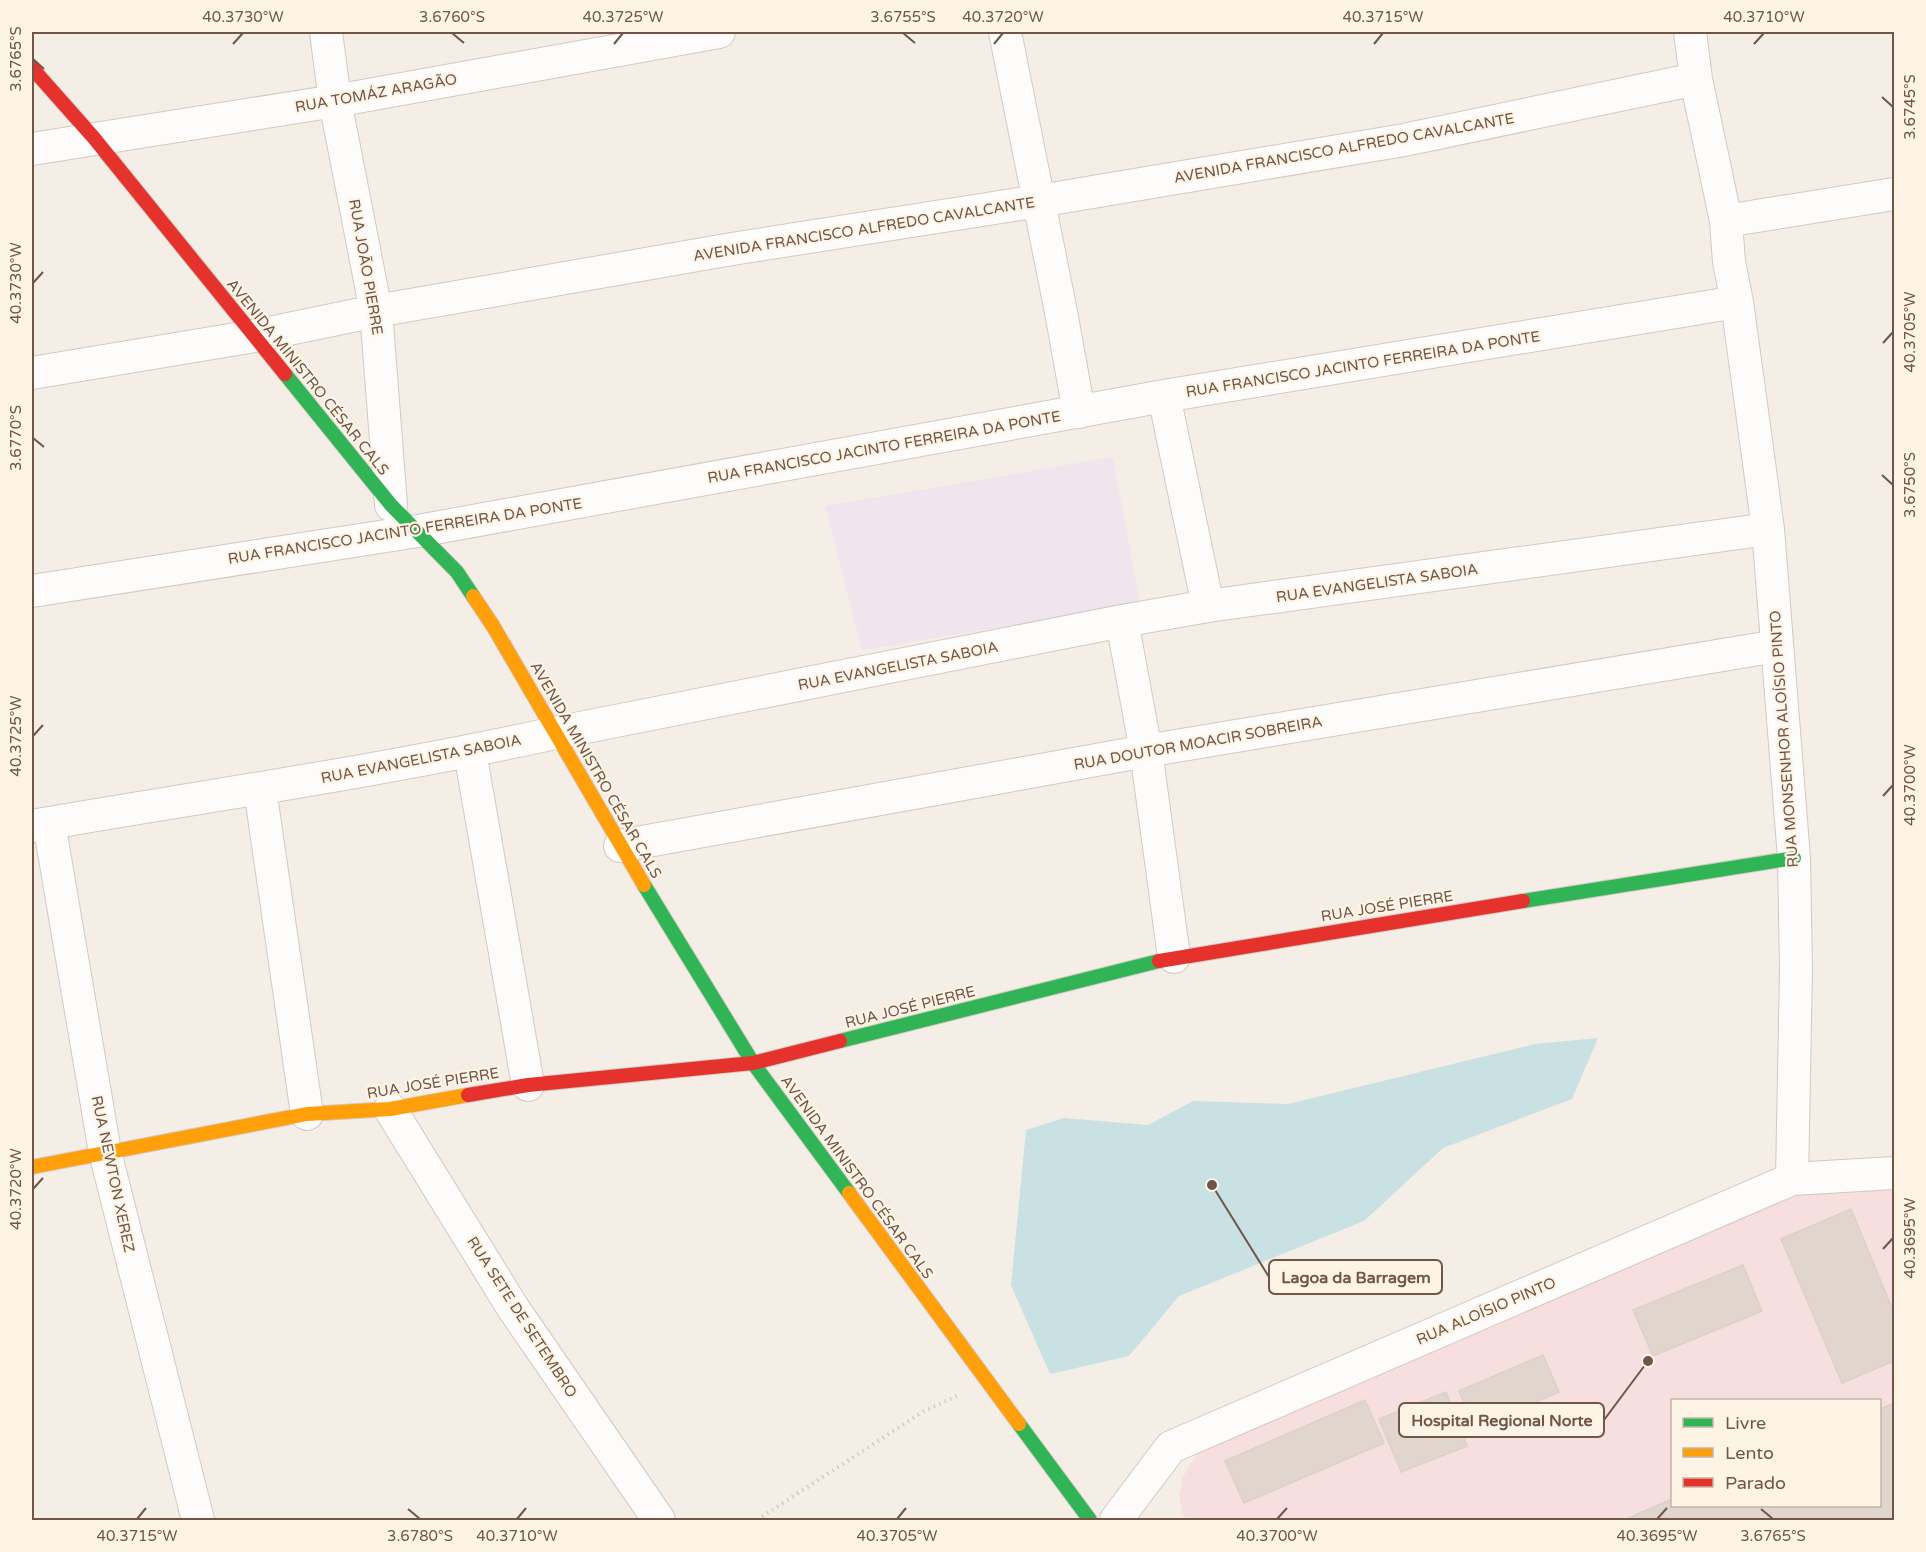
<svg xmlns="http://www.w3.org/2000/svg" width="1926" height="1552" font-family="'Varela Round',sans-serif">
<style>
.education{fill:#f0e5ef}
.medical{fill:#f6dfde;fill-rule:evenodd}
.water{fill:#c9e1e3}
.building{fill:#e0d6ce;stroke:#dcd1c9;stroke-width:1.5}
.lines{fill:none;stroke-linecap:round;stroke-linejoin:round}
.street-casing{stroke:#d2c9c2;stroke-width:34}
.fast-casing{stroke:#d4cbc3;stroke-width:16}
.slow-casing{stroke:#d4cbc3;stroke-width:16}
.jam-casing{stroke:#d4cbc3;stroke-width:16}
.path{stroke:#d3ccc6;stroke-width:4;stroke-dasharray:1.5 4.5;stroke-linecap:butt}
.street{stroke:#fdfcfb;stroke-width:32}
.fast{stroke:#30b455;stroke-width:14}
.slow{stroke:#ff9f0a;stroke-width:14}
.jam{stroke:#e5322d;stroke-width:14}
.ticks{fill:none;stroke:#6f5649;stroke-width:2}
.labels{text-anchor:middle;stroke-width:4.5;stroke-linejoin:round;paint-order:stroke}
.street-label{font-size:15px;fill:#6f5649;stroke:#fef4e5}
.leader{fill:none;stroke:#6f5649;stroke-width:2}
.callout-dot{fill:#6f5649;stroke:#fef4e5;stroke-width:2}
.callout{fill:#fef4e5;stroke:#6f5649;stroke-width:2}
.callout-label{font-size:16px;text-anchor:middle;font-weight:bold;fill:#6f5649}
.neatline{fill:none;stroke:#6f5649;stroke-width:2}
.ticks-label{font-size:15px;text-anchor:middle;fill:#6f5649}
</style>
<rect width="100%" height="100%" fill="#f4eee6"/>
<path class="education" d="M1113,457L1140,604L862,650L825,506Z"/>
<path class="medical" d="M1894,1181V1520H1187L1182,1512L1179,1496L1183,1477L1195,1457L1213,1440L1803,1192ZM1672,1400H1880V1506H1672Z"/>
<path class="water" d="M1598,1038L1572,1099L1443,1148L1364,1221L1179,1296L1129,1356L1050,1374L1011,1285L1026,1130L1064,1118L1148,1125L1193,1101L1288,1104L1535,1044Z"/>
<path class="building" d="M1851,1209L1894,1313V1361L1842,1383L1781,1239Z
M1743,1265L1762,1311L1653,1356L1633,1310Z
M1543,1355L1559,1392L1475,1428L1459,1391Z
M1446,1392L1467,1446L1401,1472L1379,1419Z
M1365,1400L1384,1443L1244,1503L1225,1461Z
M1894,1403V1520H1624L1672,1499V1506H1880V1409Z"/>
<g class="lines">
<g class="street-casing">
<path id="street" d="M326,32L335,101L376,311L391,505
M1005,32L1061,312L1079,412
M1690,32L1696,79L1726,221L1729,262L1737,302L1768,529L1794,858L1796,969L1792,1179
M32,149L335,101L719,32
M1726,221L1894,194
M32,373L254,336L376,311L732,249L1039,201L1404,140L1696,79
M1164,396L1208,606
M32,591L418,531L1164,396L1737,302
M1122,621L1146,751L1174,957
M470,752L528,1085
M260,789L307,1114
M49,823L105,1152L198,1520
M32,826C206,796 382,771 555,733L1122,621L1208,606L1768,529
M620,846L1146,751L1777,646
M390,1109L513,1308L659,1520
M1116,1520L1171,1447L1792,1179L1894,1173"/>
</g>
<g class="fast-casing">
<path id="fast" d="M285,374L391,505L457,572L473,596
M644,885L753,1063L849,1193
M1523,901L1794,858
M840,1041L1159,961
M1019,1424L1090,1520"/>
</g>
<g class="slow-casing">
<path id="slow" d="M473,596L493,626L644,885
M32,1167L307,1114L390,1109L468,1095
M849,1193L1019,1424"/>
</g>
<g class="jam-casing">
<path id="jam" d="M32,68L94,138L285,374
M1159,961L1523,901
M468,1095L528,1085L753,1063L840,1041"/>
</g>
<path class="path" d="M757,1520L924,1411L957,1396"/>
<use href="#street" class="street"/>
<use href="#fast" class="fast"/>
<use href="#slow" class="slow"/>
<use href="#jam" class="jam"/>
</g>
<path class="ticks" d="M452,33L464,43M903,33L915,43M233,44L243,33M614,44L623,33M994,44L1003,33M1374,44L1383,33M1754,44L1764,33M33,59L44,69M1882,97L1893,107M33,283L43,272M1883,343L1893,332M33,438L44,447M1882,475L1893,485M33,736L43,725M1883,796L1893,785M33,1189L43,1178M1883,1249L1893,1238M408,1509L420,1519M1761,1509L1773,1519M137,1519L146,1508M517,1519L526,1508M897,1519L906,1508M1277,1519L1287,1508M1657,1519L1667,1508"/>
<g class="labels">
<g class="street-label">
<text transform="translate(376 93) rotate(-10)" y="5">RUA TOMÁZ ARAGÃO</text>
<text transform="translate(1344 148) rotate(-10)" y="5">AVENIDA FRANCISCO ALFREDO CAVALCANTE</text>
<text transform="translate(864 229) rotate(-9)" y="5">AVENIDA FRANCISCO ALFREDO CAVALCANTE</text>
<text transform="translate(366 267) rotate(80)" y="5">RUA JOÃO PIERRE</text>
<text transform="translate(1363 364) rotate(-9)" y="5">RUA FRANCISCO JACINTO FERREIRA DA PONTE</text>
<text transform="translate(308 377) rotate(51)" y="5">AVENIDA MINISTRO CÉSAR CALS</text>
<text transform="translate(884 447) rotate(-10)" y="5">RUA FRANCISCO JACINTO FERREIRA DA PONTE</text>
<text transform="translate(405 531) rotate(-9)" y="5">RUA FRANCISCO JACINTO FERREIRA DA PONTE</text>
<text transform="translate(1377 583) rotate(-8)" y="5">RUA EVANGELISTA SABOIA</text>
<text transform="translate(898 666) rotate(-11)" y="5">RUA EVANGELISTA SABOIA</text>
<text transform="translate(1784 739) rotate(-94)" y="5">RUA MONSENHOR ALOÍSIO PINTO</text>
<text transform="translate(1198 743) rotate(-10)" y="5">RUA DOUTOR MOACIR SOBREIRA</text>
<text transform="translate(421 759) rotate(-11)" y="5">RUA EVANGELISTA SABOIA</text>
<text transform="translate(596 770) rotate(60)" y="5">AVENIDA MINISTRO CÉSAR CALS</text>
<text transform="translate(1387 906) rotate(-9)" y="5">RUA JOSÉ PIERRE</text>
<text transform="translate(910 1007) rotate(-14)" y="5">RUA JOSÉ PIERRE</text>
<text transform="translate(433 1083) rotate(-9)" y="5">RUA JOSÉ PIERRE</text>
<text transform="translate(113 1174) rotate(78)" y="5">RUA NEWTON XEREZ</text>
<text transform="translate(857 1177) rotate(54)" y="5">AVENIDA MINISTRO CÉSAR CALS</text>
<text transform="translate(1486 1311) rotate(-23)" y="5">RUA ALOÍSIO PINTO</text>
<text transform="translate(522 1317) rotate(57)" y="5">RUA SETE DE SETEMBRO</text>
</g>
</g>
<path class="leader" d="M1212 1185L1269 1277M1648 1361L1604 1420"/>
<g class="callout-dot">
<circle cx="1212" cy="1185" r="6"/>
<circle cx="1648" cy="1361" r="6"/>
</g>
<g class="callout">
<rect x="1269" y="1260" width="173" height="34" rx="6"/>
<rect x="1399" y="1403" width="205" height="34" rx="6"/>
</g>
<g class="callout-label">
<text x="1356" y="1283">Lagoa da Barragem</text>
<text x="1502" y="1426">Hospital Regional Norte</text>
</g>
<rect width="1926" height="1552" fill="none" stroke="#fef4e5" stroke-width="66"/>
<rect x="1671" y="1399" width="210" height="108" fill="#fef4e5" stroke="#c5b5a7" stroke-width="1.5"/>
<rect x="1683" y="1418" width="30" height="9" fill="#30b455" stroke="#c5b5a7" stroke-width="1.5"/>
<text x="1725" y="1429" font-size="18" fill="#6f5649">Livre</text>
<rect x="1683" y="1448" width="30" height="9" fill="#ff9f0a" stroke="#c5b5a7" stroke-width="1.5"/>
<text x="1725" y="1459" font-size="18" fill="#6f5649">Lento</text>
<rect x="1683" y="1478" width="30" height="9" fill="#e5322d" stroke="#c5b5a7" stroke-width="1.5"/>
<text x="1725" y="1489" font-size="18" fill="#6f5649">Parado</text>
<rect x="33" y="33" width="1860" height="1486" class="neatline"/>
<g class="ticks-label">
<text x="243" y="22">40.3730°W</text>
<text x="452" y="22">3.6760°S</text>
<text x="623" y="22">40.3725°W</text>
<text x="903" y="22">3.6755°S</text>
<text x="1003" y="22">40.3720°W</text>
<text x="1383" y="22">40.3715°W</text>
<text x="1764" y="22">40.3710°W</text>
<text transform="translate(16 59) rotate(-90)" y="5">3.6765°S</text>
<text transform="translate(1910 107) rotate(-90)" y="5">3.6745°S</text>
<text transform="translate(16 283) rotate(-90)" y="5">40.3730°W</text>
<text transform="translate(1910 332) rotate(-90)" y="5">40.3705°W</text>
<text transform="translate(16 438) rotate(-90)" y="5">3.6770°S</text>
<text transform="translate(1910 485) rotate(-90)" y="5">3.6750°S</text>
<text transform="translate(16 736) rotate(-90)" y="5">40.3725°W</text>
<text transform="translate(1910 785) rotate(-90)" y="5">40.3700°W</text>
<text transform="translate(16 1189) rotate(-90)" y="5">40.3720°W</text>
<text transform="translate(1910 1238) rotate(-90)" y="5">40.3695°W</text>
<text x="137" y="1541">40.3715°W</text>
<text x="420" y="1541">3.6780°S</text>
<text x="517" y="1541">40.3710°W</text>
<text x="897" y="1541">40.3705°W</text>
<text x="1277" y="1541">40.3700°W</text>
<text x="1657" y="1541">40.3695°W</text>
<text x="1773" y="1541">3.6765°S</text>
</g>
</svg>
